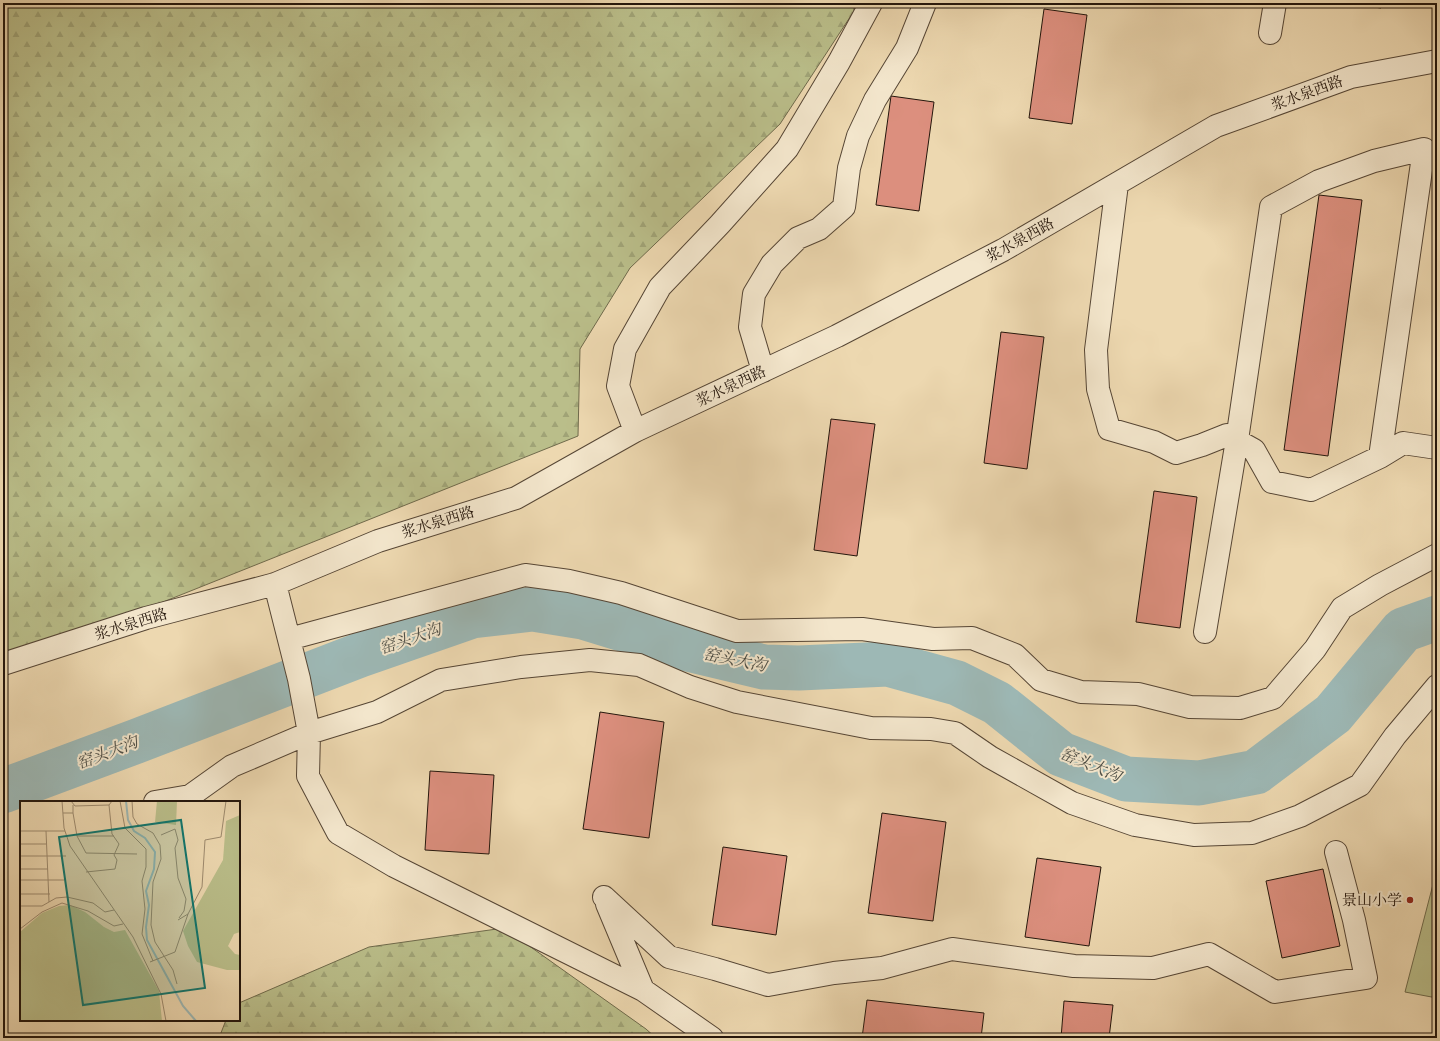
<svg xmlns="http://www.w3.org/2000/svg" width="1440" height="1041" font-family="'Sorts Mill Goudy','Noto Serif SC',serif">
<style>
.grass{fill:#babe8a;stroke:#6f6a4b}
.forest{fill:url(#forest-firs);stroke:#6f6a4b}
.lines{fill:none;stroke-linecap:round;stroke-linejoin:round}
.river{stroke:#9db8b5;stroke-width:45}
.building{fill:#dc8f7e;stroke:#24160c}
.minor-casing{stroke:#564635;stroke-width:24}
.minor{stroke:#f3e6cc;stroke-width:22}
.poi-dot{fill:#8f2418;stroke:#f3e6cc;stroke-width:1.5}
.labels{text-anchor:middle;stroke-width:4;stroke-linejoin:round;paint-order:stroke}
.street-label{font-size:15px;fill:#24160c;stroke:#f3e6cc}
.poi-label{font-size:15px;fill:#24160c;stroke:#f3e6cc;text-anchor:end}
.water-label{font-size:16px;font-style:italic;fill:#4e4f47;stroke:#f3e6cc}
.inset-river{fill:none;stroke:#9db8b5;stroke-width:2}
.inset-road{fill:none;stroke:#9d8a6e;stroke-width:1}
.view{fill:#0f766e;fill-opacity:0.15;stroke:#0f766e;stroke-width:2}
.inset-edge{fill:none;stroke:#24160c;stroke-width:2}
</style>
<defs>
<pattern id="forest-firs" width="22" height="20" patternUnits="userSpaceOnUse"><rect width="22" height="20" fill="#babe8a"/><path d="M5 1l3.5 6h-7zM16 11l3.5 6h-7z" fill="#a0a376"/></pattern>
</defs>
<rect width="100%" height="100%" fill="#edd8b0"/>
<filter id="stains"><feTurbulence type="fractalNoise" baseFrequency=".005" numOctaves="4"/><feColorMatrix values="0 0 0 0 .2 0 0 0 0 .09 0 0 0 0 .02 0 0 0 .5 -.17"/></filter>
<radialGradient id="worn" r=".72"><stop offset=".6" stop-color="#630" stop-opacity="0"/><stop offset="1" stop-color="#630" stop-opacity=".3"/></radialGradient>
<path class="grass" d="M1437,869V998L1405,992Z"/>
<path class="forest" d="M3,3H854V11L780,124L630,268L580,349L578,436L28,656L3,655Z
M504,928L646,1029L656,1038H219L226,1020H239V1003L369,947Z"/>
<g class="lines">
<path class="river" d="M3,791L137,741L360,655L472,616L533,609L583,617L684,648L764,667L799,668L888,664L957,683L997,703L1061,754L1126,779L1199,783L1256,772L1333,714L1403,630L1437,618"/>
</g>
<path class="building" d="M1344,3H1381V8Z
M1044,9L1087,15L1072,124L1029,118Z
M891,96L934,102L919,211L876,205Z
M1319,195L1362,200L1328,456L1284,450Z
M1001,332L1044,337L1027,469L984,463Z
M831,419L875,424L857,556L814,550Z
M1154,491L1197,497L1180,628L1136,622Z
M600,712L664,722L649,838L583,829Z
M430,771L494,775L489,854L425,850Z
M882,813L946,822L933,921L868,913Z
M723,847L787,856L776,935L712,925Z
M1037,858L1101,867L1089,946L1025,937Z
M1323,869L1340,946L1282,958L1266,881Z
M867,1000L984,1013L981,1038H862Z
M1064,1001L1113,1005L1109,1038H1061Z"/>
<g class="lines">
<g class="minor-casing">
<path id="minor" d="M1270,33L1275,3
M1117,184L1096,350L1098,389L1109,429L1154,442L1176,453L1202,445L1227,435L1254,450L1272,482L1311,490L1380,457L1403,443L1437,448
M763,371L750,327L754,294L772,264L798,238L819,229L844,207L849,168L858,136L875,100L907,48L925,3
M635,431L618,386L625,349L660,287L720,224L787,149L839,62L871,3
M275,584L299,679L309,733L308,776L338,833L394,866L643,990
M1205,632L1237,440L1271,207L1319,181L1374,161L1424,149L1380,457
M289,639L525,575L569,581L621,593L737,631L862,629L933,639L972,638L1015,655L1041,680L1081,692L1138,694L1190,707L1240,708L1273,698L1315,649L1342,608L1380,585L1437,555
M3,664L146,618L275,584L378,541L516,498L635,431L837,336L1003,250L1216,126L1351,77L1437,61
M155,802L190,796L232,766L309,733L377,712L441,680L521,667L590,660L639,665L690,687L737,702L871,728L931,729L955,733L990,757L1072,803L1135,825L1194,835L1252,833L1300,816L1360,785L1395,736L1437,686
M604,897L669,957L715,969L768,985L834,973L882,968L952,949L1074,966L1153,968L1209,954L1275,992L1366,978L1354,920L1336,852
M607,904L643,990L712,1038"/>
</g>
<use href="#minor" class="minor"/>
</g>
<circle class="poi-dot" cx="1410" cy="900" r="4"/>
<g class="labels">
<g class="street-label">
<text transform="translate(1307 93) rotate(-20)" y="5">浆水泉西路</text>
<text transform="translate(1020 240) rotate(-29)" y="5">浆水泉西路</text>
<text transform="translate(731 386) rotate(-25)" y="5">浆水泉西路</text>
<text transform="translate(438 522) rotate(-17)" y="5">浆水泉西路</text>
<text transform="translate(131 624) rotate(-17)" y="5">浆水泉西路</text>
</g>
<g class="poi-label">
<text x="1402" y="905">景山小学</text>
</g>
<g class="water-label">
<text transform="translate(410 638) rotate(-19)" y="6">窑头大沟</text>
<text transform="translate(735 659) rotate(11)" y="6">窑头大沟</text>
<text transform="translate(107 752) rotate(-21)" y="6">窑头大沟</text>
<text transform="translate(1091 764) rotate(22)" y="6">窑头大沟</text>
</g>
</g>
<g transform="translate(20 801)">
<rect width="220" height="220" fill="#edd8b0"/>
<path d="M137,0H157L156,24L135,21Z" fill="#babe8a"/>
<path d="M220,14V131L214,133L208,145L215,153L220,154V169H207L177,161L168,145L163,130L203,59L206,20ZM50,104L65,111L84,126L94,131L105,129L139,190L142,220H0V131L22,112L39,105Z" fill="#babe8a"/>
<path class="inset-river" d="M106,0L108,19L114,30L125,37L135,51L134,68L126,90L129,104L126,126L127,139L163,205L176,220"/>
<path class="inset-road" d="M42,0L44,27L50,45L113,136L141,193L146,220M51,0L55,5L89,4M100,0L105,27L126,48V66L122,80L125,108L122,133L133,160M112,0L113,16L117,23L133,32L140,44L141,58L133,81L131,124L135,141L153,169L157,183M43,12H53V4M53,12L57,35M0,30H45M26,30L29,101M141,34L155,28L158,39L155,47L158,77L166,98L164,110L159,117M94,35H57L66,52L117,53M0,43H26M0,55H46M0,68H28M66,71L95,68L97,59L94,54L99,43L92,33L89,4L92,0M0,79H44M0,93H30M0,105H22L36,97L47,96L73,102L85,111L94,109M158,119L168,113L182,86L185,39L201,36L206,0M0,128L22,111L42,102L68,110L94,125L103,123M130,161L155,151L168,113"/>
<path class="view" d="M161,19L185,187L63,204L39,36Z"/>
<rect width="220" height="220" class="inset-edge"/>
</g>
<rect width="1440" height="1041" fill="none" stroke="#edd8b0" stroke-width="16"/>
<rect x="4" y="4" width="1432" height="1033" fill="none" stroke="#24160c" stroke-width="2"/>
<rect x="8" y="8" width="1424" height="1025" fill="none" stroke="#24160c"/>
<rect width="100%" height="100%" filter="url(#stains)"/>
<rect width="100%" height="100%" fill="url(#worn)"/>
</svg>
